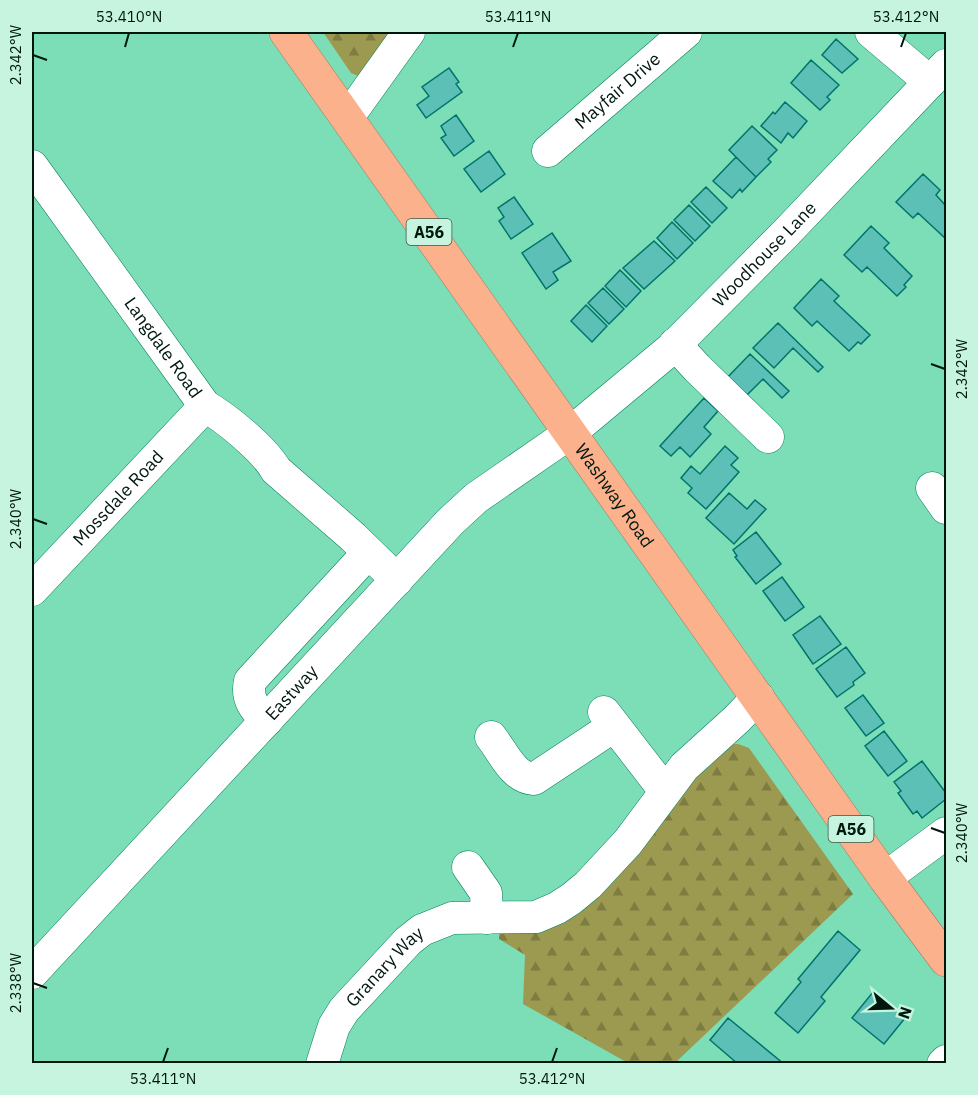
<svg xmlns="http://www.w3.org/2000/svg" width="978" height="1095" font-family="'IBM Plex Sans',sans-serif">
<style>
.forest{fill:url(#forest-firs)}
.building{fill:#5cc0b6;stroke:#02736b;stroke-width:1.5}
.lines{fill:none;stroke-linecap:round;stroke-linejoin:round}
.minor-casing{stroke:#04805e;stroke-width:33}
.highway-casing{stroke:#a47b60;stroke-width:34}
.minor{stroke:#fff;stroke-width:32}
.highway{stroke:#fcb18d;stroke-width:33}
.ticks{fill:none;stroke:#00170d;stroke-width:2}
.labels{text-anchor:middle;stroke-width:4.5;stroke-linejoin:round;paint-order:stroke}
.shield{fill:#c6f4df;stroke:#3b594c;stroke-width:1.5}
.shield-label{font-size:16px;font-weight:bold;fill:#00170d}
.street-label{font-size:18px;fill:#00170d;stroke:#c6f4df}
.neatline{fill:none;stroke:#00170d;stroke-width:2}
.ticks-label{font-size:15px;text-anchor:middle;fill:#00170d}
</style>
<defs>
<pattern id="forest-firs" width="22" height="20" patternUnits="userSpaceOnUse" patternTransform="scale(1.5)"><rect width="22" height="20" fill="#9c9950"/><path d="M5 1l3.5 6h-7zM16 11l3.5 6h-7z" fill="#7d7c41"/></pattern>
</defs>
<rect width="100%" height="100%" fill="#7bdeb7"/>
<path class="forest" d="M323,32H397L358,76L351,73Z
M728,744H738L749,748L853,894L675,1063H628L523,1004L525,955L499,939V924L553,921Z"/>
<path class="building" d="M836,39L858,59L842,73L822,55Z
M811,60L839,85L827,97L830,100L820,110L791,83Z
M449,68L459,82L456,84L462,92L426,118L417,105L429,96L422,87Z
M785,102L807,121L793,138L788,133L781,143L761,126L773,112L775,114Z
M456,115L474,141L454,156L441,138L446,135L441,126Z
M752,126L777,150L768,159L771,162L756,177L729,150Z
M489,151L505,174L481,192L464,169Z
M736,157L756,177L742,192L740,189L732,198L713,181Z
M923,174L940,190L936,195L946,206V239L918,213L913,218L896,202Z
M706,187L727,208L712,223L691,202Z
M514,197L533,224L511,239L499,221L504,217L498,208Z
M689,205L710,226L695,241L674,220Z
M672,222L693,243L677,259L657,238Z
M871,226L889,243L884,248L912,276L904,285L906,287L897,296L867,267L862,272L844,255Z
M552,233L571,261L553,272L558,280L546,289L522,253Z
M654,241L675,261L644,289L623,268Z
M620,270L641,291L626,307L605,286Z
M821,279L839,296L834,301L870,335L861,344L858,342L849,351L817,321L812,326L794,308Z
M603,288L624,309L609,324L588,303Z
M586,305L607,326L592,342L571,321Z
M778,323L823,367L818,372L793,348L774,368L753,348Z
M750,354L789,391L782,398L763,379L743,399L724,381Z
M704,398L718,411L704,427L711,434L690,457L680,447L671,456L660,446Z
M725,446L738,458L731,465L739,472L706,509L688,493L692,488L681,478L691,466L700,474Z
M729,493L747,509L755,500L766,509L734,544L706,518Z
M756,532L781,564L756,584L735,557L737,556L733,550Z
M782,577L804,607L785,621L763,591Z
M820,616L841,644L813,664L793,635Z
M846,647L865,673L853,682L854,685L837,697L816,669Z
M863,695L884,723L866,736L845,708Z
M884,731L907,761L888,776L865,746Z
M922,761L946,793V799L922,818L917,811L913,814L898,793L901,791L894,782Z
M838,931L860,950L821,997L825,1001L798,1033L775,1013L801,982L798,979Z
M873,992L905,1018L884,1044L852,1018Z
M728,1018L784,1064H738L710,1040Z"/>
<g class="lines">
<g class="minor-casing">
<g id="minor">
<path d="M871,32L930,82"/>
<path d="M348,117L409,32"/>
<path id="s1" d="M548,151L686,32"/>
<path id="s2" d="M32,166L205,406C226,418 264,449 276,470L353,537L397,580"/>
<path d="M675,344L697,368L768,437"/>
<path d="M932,488L946,508"/>
<path id="s3" d="M32,590L205,406"/>
<path d="M604,712L665,791"/>
<path d="M267,720C254,709 246,698 250,681L368,553"/>
<path d="M491,737C503,752 513,778 534,779L614,726"/>
<path d="M468,867L486,893L487,918"/>
<path d="M885,878L946,833"/>
<path id="s4" d="M32,973L450,522L476,498L570,433L672,348L786,233L946,65"/>
<path id="s5" d="M322,1064L334,1026L344,1010L408,941L422,930L452,918L536,917L557,908L571,899L588,885L628,842L684,767L737,719L758,697"/>
<path d="M943,1064L946,1061"/>
</g>
</g>
<g class="highway-casing">
<g id="highway">
<path id="s6" d="M286,32L885,878L946,960"/>
</g>
</g>
<use href="#minor" class="minor"/>
<use href="#highway" class="highway"/>
</g>
<path class="ticks" d="M125,47L129,33M513,47L518,33M901,47L906,33M33,55L47,60M931,364L945,369M33,519L47,524M931,828L945,833M33,983L47,988M163,1062L168,1048M552,1062L557,1048"/>
<g class="labels">
<g class="shield">
<rect x="406.5" y="219" width="45" height="26" rx="4.5"/>
<rect x="828.5" y="816" width="45" height="26" rx="4.5"/>
</g>
<g class="shield-label">
<text x="429" y="238">A56</text>
<text x="851" y="835">A56</text>
</g>
<g class="street-label">
<text dy="6" stroke="none"><textPath href="#s1" startOffset="92">Mayfair Drive</textPath></text>
<text dy="6" stroke="none"><textPath href="#s4" startOffset="1029">Woodhouse Lane</textPath></text>
<text dy="6" stroke="none"><textPath href="#s2" startOffset="224">Langdale Road</textPath></text>
<text dy="6" stroke="none"><textPath href="#s6" startOffset="568">Washway Road</textPath></text>
<text dy="6" stroke="none"><textPath href="#s3" startOffset="126">Mossdale Road</textPath></text>
<text dy="6" stroke="none"><textPath href="#s4" startOffset="382">Eastway</textPath></text>
<text dy="6" stroke="none"><textPath href="#s5" startOffset="118">Granary Way</textPath></text>
</g>
</g>
<rect width="978" height="1095" fill="none" stroke="#c6f4df" stroke-width="66"/>
<g transform="translate(891 1008) rotate(109)" stroke="#c6f4df" stroke-width="4.5" paint-order="stroke">
<path d="M0-4.5L10 22L0 15L-10 22Z" fill="#00170d"/>
<text y="-9" font-size="16" font-weight="bold" text-anchor="middle" fill="#00170d">N</text>
</g>
<rect x="33" y="33" width="912" height="1029" class="neatline"/>
<g class="ticks-label">
<text x="129" y="22">53.410°N</text>
<text x="518" y="22">53.411°N</text>
<text x="906" y="22">53.412°N</text>
<text transform="translate(16 55) rotate(-90)" y="5">2.342°W</text>
<text transform="translate(962 369) rotate(-90)" y="5">2.342°W</text>
<text transform="translate(16 519) rotate(-90)" y="5">2.340°W</text>
<text transform="translate(962 833) rotate(-90)" y="5">2.340°W</text>
<text transform="translate(16 983) rotate(-90)" y="5">2.338°W</text>
<text x="163" y="1084">53.411°N</text>
<text x="552" y="1084">53.412°N</text>
</g>
</svg>
